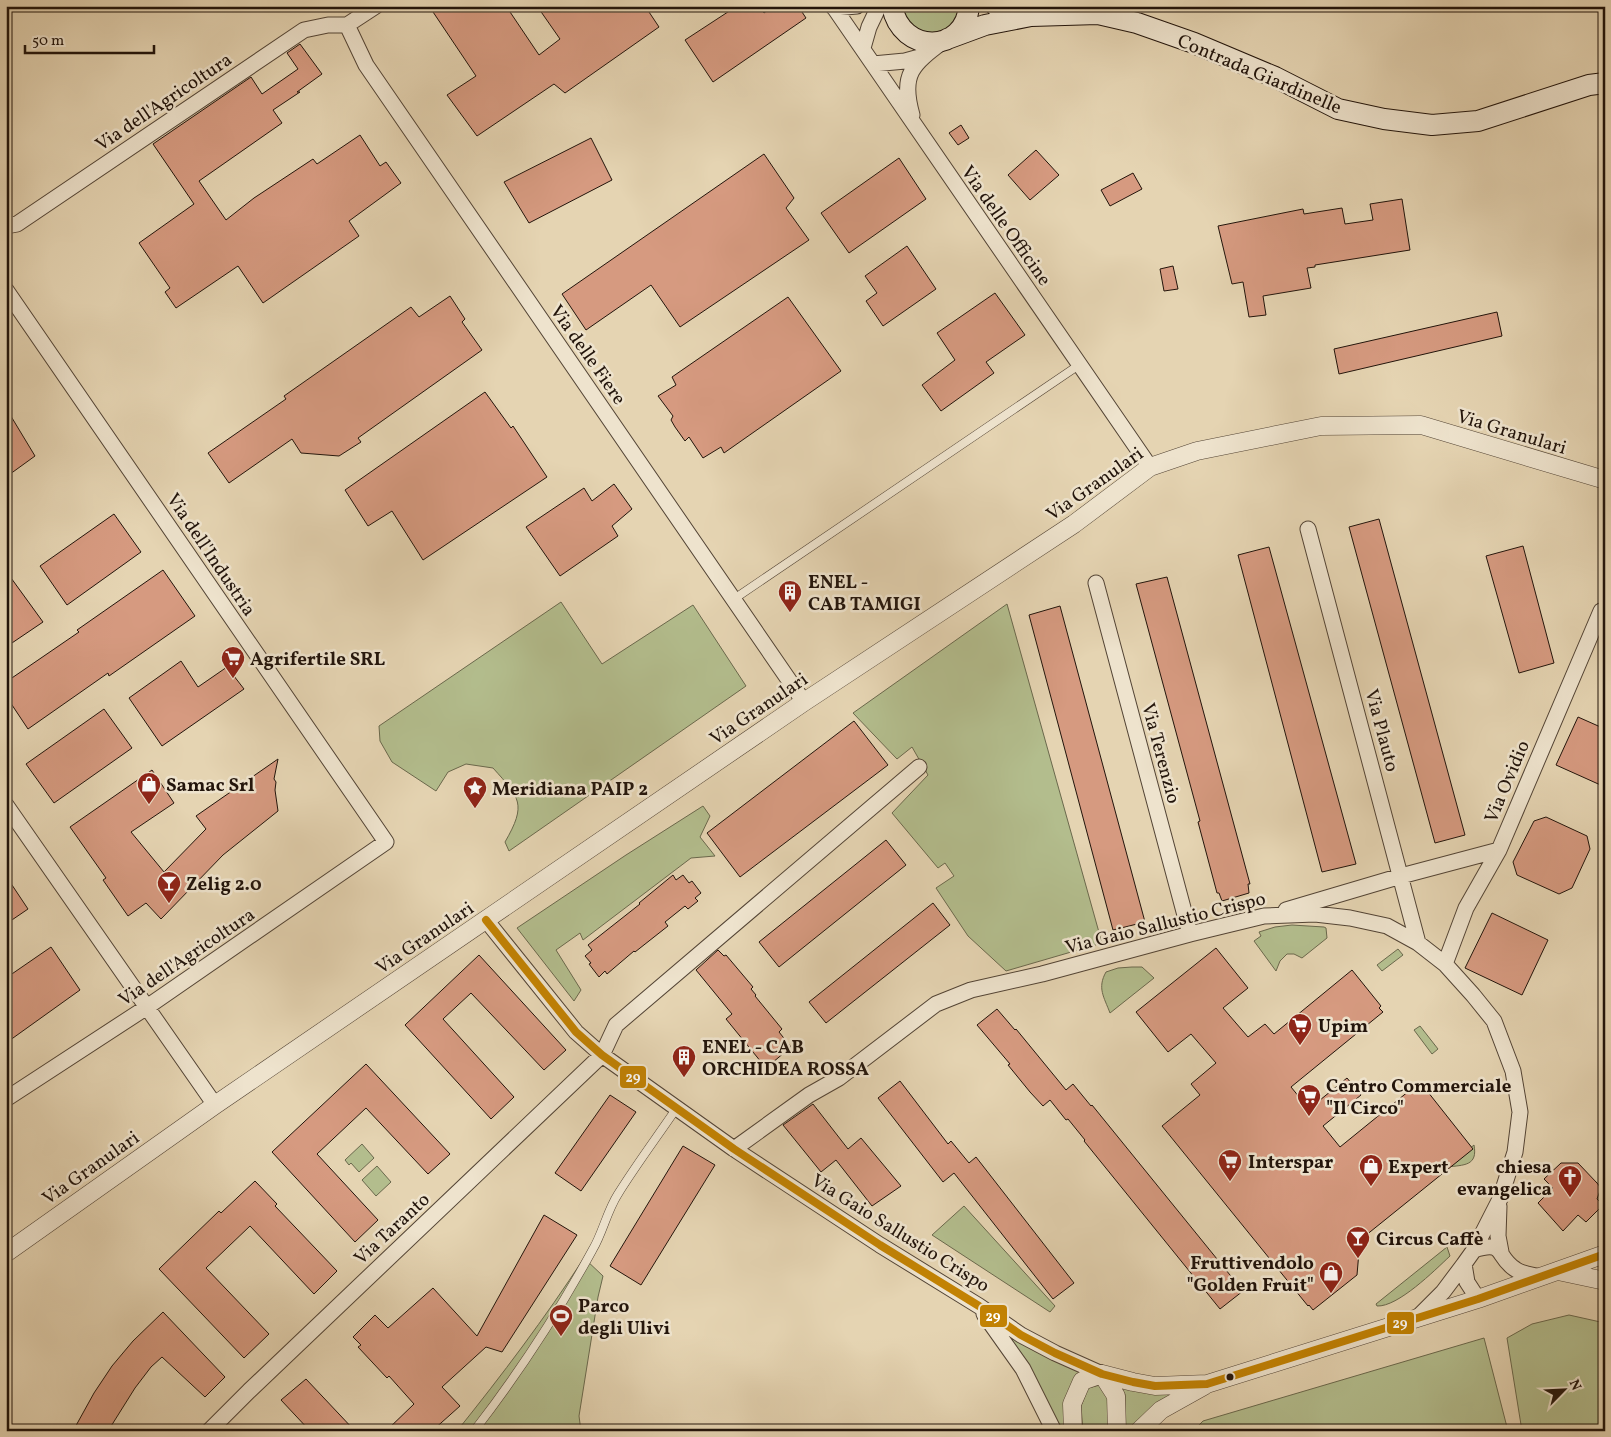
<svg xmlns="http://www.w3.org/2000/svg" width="1611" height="1437" font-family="Vollkorn,serif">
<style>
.green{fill:#b3bd8d;stroke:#6a684c}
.building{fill:#d69a80;stroke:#22140b}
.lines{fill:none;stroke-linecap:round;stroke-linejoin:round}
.service-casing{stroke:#534435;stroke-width:9}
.minor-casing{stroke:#534435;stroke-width:17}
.tertiary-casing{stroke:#534435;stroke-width:19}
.secondary-casing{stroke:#22140b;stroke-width:22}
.service{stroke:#eee3cd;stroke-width:8}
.minor{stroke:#eee3cd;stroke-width:15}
.tertiary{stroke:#eee3cd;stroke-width:18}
.secondary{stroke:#eee3cd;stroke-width:20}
.bus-1-casing{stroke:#eee3cd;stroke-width:11}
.bus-1{stroke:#c28203;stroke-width:8}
.bus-dot{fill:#22140b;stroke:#eee3cd;stroke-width:2}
.labels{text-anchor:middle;stroke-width:5;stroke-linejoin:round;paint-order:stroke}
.street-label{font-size:19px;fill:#22140b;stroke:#eee3cd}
.poi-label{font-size:19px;font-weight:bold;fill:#22140b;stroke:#eee3cd;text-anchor:start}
.line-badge{stroke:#eee3cd;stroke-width:2}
.badge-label{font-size:14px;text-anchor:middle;font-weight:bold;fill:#fff}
</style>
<rect width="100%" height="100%" fill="#e5d4b2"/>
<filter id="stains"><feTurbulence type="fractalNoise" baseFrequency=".004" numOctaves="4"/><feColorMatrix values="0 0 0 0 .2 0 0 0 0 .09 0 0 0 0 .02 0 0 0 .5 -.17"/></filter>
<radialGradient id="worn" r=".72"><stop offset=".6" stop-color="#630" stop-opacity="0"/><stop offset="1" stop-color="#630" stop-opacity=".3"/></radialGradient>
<path class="green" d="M900,6H962L959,16L943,32L926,34L905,20Z
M561,602L602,664L693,605L746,686L509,851L505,842C527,804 520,798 493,768L466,764L448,772L436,791L392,762L380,741L379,726Z
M1007,604L1102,943L1006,971L968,936L936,888L954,876L945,863L938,868L892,813L928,775L912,747L897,759L853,713Z
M703,806L710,816L700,837L715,856L691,858L583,940L580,933L556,950L581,990L574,1001L517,928L626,855Z
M1292,925L1324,927L1326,928L1327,938L1302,958L1294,954H1287L1280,961L1276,971L1254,941L1261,936L1259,932L1275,927Z
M1398,949L1403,955L1382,971L1377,965Z
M1132,967H1142L1154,978L1110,1013C1104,997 1097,988 1106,972L1118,968Z
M1420,1026L1438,1049L1432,1054L1414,1030Z
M362,1144L374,1158L359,1172L351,1163L349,1165L345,1160Z
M1474,1145C1478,1166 1464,1165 1447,1167Z
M377,1166L391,1182L376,1196L362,1180Z
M964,1206L1055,1306L1050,1312L932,1235Z
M1447,1247L1450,1256C1434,1271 1398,1307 1377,1306L1376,1304Z
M584,1258L603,1276L598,1297L579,1416L581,1431H457C502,1375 545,1318 584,1258Z
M1569,1315L1605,1323V1431H1522L1507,1338L1532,1324Z
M1001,1328L1085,1371L1066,1431H1060Z
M1484,1338L1508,1431H1193L1203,1421Z
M1100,1385L1108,1398L1111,1431H1083L1081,1406L1088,1388Z
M1120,1386L1175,1393L1130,1431H1125V1394Z"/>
<path class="building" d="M429,6H506L539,55L560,39L537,6H645L659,27L565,93L554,84L477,136L447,95L476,76Z
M737,6H759L764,13L773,6H798L806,18L713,82L685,40Z
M300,44L322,74L297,92H300L273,110L282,123L199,181L226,220L254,198L313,159L317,164L360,135L380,166L386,162L401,183L349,221L359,236L263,303L238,266L176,308L165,292L170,288L139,243L194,204L153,144L251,77L262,94L298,69L287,53Z
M961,125L969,138L958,145L949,133Z
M591,138L612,180L529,223L504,182Z
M1036,150L1059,175L1030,200L1008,175Z
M764,154L794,198L786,208L809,240L680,327L651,285L586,330L562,294Z
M899,158L926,199L849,253L821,213Z
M1133,173L1142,189L1110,206L1101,190Z
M1402,199L1410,250L1315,265V267L1307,268L1311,288L1263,296L1266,315L1249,317L1243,282L1232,284L1218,226L1303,209L1304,214L1342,208L1345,224L1373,220L1370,204Z
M907,246L936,289L883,326L866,301L877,293L865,276Z
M1173,266L1178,289L1164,291L1160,269Z
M995,293L1025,335L986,362L994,373L941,411L922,385L955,360L937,333Z
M450,296L465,319L462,322L482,350L358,438L361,442L339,456L301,453L292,439L229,483L208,453L286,399L284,396L411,307L419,317Z
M788,297L841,371L724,453L721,447L703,458L689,437L685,441L675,427L671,420L673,416L658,396L676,385L672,377Z
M1497,312L1502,336L1339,374L1334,349Z
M485,392L511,428L513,426L547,477L423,560L392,511L368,526L345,490Z
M6,408L35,456L6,477Z
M614,484L632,509L612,526L618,536L560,576L526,527L584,488L592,501Z
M114,514L141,552L67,605L40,566Z
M1379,519L1465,835L1435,843L1349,527Z
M1523,546L1554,663L1519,673L1486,556Z
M1269,547L1356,864L1322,872L1238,555Z
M163,570L195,616L109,676L108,673L28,729L6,696V682L79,632L77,630Z
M6,571L43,622L6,647Z
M1167,577L1250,884H1248L1249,893L1222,901L1219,893H1217L1198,822L1200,821L1136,584Z
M1060,606L1145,922L1113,930L1029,615Z
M181,661L198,687L227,667L244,689L162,746L129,698Z
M104,709L132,748L54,803L26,764Z
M1578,717L1605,729V787L1556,765Z
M854,721L888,765L740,877L707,833Z
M278,759L274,779L276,782L275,790L278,811L223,855L161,919L146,903L128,916L103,880L106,878L70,827L152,770L174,803L131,832L164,872L206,829L196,816Z
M1546,817L1587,836L1590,849L1572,888L1559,894L1517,875L1513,862L1534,821Z
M886,840L906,865L779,967L759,942Z
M673,875L676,880L683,875L689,883L692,881L701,893L695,898L698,901L688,909L685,906L665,922L668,926L635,952L634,951L607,974L605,971L599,977L589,964L591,963L585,956L592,950L588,945L640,904L639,903Z
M6,876L28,909L6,924Z
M933,903L950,925L826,1023L809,1002Z
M1492,913L1548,940L1522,995L1465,968Z
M51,947L80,990L6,1043V978Z
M1216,948L1248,988L1223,1008L1248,1037L1265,1024L1274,1034L1352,970L1381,1006L1379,1008L1383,1012L1291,1087L1309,1109L1347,1078L1361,1095L1323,1126L1340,1147L1420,1082L1473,1149L1360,1240L1357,1275L1313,1310L1309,1305L1308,1306L1162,1126L1200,1095L1191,1084L1216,1063L1191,1034L1168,1052L1136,1012Z
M718,950L724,956L726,955L753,987L751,989L756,995L755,996L782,1029L779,1032L791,1047L766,1068L726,1019L732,1014L696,970Z
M479,955L566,1050L544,1070L471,993L443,1019L514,1097L491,1119L405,1025Z
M997,1009L1015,1030L1016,1029L1066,1090L1073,1084L1091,1106L1092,1105L1243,1291L1220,1309L1084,1141L1085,1140L1068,1119L1066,1120L1050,1100L1043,1106L1030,1092L1008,1065L1010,1064L977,1025Z
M366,1064L450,1154L428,1174L366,1108L317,1154L378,1220L355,1242L272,1152Z
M900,1081L948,1144L951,1141L969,1163L976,1157L1074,1283L1053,1299L954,1173L943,1182L878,1098Z
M610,1095L636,1112L581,1191L555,1173Z
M813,1104L848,1149L861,1138L901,1186L872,1206L836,1160L821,1172L783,1125Z
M683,1146L715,1165L641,1285L610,1266Z
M1561,1163H1578L1597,1183L1601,1188L1597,1199L1603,1205L1586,1222L1578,1215L1563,1231L1538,1203L1553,1188L1544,1179Z
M255,1181L277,1204L275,1206L337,1271L314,1294L250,1226L206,1268L269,1334L244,1358L159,1269L219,1211L221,1213Z
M544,1215L577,1235L502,1352L486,1347L442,1387L460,1406L432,1431H386L414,1404L389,1376L387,1378L358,1347L361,1345L353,1337L375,1315L388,1328L433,1288L477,1336Z
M163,1312L225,1377L205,1397L162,1357L151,1367L135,1388L108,1431H73L94,1393L112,1366L133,1341Z
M306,1379L355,1431H310L281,1400Z"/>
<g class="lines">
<g class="service-casing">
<path id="service" d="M734,599L1079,365
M474,1431C519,1373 558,1313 593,1249C603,1232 607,1211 618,1194C636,1165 657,1137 676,1109"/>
</g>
<g class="minor-casing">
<path id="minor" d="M833,6L1150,467
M834,8L857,6
M347,25L366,65L804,702
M347,25L376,6
M863,48L869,27L879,6
M873,64L905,61L923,56
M912,115C900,73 913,64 945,40
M6,226L17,224L304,30L328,25H347
M6,290L386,842L147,1007L6,1099
M1308,529L1418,943
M1096,583L1190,934
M6,805L215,1105
M1286,910L1401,876L1499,850
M486,920L576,1032L602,1055L734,1149L880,1245L979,1306L1021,1335L1055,1353L1102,1374
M1445,964L1466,908L1499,850L1601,611
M734,1149L809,1095L839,1078L936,1004L971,990L1042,974L1190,934L1264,916L1315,914L1350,918L1387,926L1418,943L1445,964L1473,995L1494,1021L1513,1071L1520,1112L1515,1152L1500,1199L1474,1250L1464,1264L1467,1282L1478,1299
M1499,1206L1498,1236L1501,1252
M1474,1250C1506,1240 1495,1256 1515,1269C1521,1274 1533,1275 1541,1277
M984,1314L1023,1369L1054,1431
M1418,1317L1443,1292L1464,1264
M209,1431L249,1391L602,1055L616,1025L919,767"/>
</g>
<g class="tertiary-casing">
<path id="tertiary" d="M6,1253L215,1105L804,702L1074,524L1150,467L1197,451L1321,426L1421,425L1605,480
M1558,1271L1605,1281
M1102,1374L1133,1382L1155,1386L1207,1384L1478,1299L1605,1254
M1102,1374L1116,1396L1117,1431
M1073,1431L1072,1404L1082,1381L1102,1374
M1139,1431L1161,1410L1204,1386"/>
</g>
<g class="secondary-casing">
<path id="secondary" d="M892,6C901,55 965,54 969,6
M996,6L1027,15
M947,39L985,25L1031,16L1098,14L1137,23L1194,43L1275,77L1338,109L1384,119L1432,125L1478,121L1589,85L1605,83"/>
</g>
<use href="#service" class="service"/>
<use href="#minor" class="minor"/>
<use href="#tertiary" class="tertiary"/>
<use href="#secondary" class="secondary"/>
<g class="bus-1-casing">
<path id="bus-1" d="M486,920L576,1032L602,1055L734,1149L880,1245L979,1306L1021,1335L1055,1353L1102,1374L1133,1382L1155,1386L1207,1384L1478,1299L1605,1254"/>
</g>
<use href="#bus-1" class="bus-1"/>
</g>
<defs>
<g id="building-pin" transform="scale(1.25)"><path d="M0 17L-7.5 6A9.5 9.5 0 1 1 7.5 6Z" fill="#8f2418" stroke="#eee3cd"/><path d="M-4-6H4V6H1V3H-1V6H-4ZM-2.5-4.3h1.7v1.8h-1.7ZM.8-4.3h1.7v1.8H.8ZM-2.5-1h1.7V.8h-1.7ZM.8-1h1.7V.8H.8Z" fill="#fff"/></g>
<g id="supermarket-pin" transform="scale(1.25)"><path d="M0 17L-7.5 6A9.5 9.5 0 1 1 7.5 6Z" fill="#8f2418" stroke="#eee3cd"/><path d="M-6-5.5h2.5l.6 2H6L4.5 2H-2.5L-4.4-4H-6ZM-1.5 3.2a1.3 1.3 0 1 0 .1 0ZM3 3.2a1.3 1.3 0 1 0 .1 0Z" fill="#fff"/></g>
<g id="shop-pin" transform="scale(1.25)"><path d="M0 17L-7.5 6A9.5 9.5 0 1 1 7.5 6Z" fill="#8f2418" stroke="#eee3cd"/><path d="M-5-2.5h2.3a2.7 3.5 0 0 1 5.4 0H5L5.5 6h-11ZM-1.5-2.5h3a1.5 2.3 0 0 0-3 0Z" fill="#fff"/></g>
<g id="sight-pin" transform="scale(1.25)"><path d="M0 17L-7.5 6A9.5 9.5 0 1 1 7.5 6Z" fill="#8f2418" stroke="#eee3cd"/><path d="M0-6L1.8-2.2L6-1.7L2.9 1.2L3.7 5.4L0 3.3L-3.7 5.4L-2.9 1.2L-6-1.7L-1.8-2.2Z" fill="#fff"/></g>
<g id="bar-pin" transform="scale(1.25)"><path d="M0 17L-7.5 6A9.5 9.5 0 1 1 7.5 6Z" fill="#8f2418" stroke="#eee3cd"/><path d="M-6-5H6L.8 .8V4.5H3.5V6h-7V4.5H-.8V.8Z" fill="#fff"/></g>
<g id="church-pin" transform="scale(1.25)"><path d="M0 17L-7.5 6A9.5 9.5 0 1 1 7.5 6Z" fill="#8f2418" stroke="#eee3cd"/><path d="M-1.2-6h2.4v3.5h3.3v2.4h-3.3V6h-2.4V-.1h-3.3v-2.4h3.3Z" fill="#fff"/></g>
<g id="stadium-pin" transform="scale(1.25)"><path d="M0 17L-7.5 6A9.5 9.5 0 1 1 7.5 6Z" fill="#8f2418" stroke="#eee3cd"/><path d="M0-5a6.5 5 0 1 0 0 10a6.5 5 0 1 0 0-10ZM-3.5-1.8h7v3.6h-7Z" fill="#fff"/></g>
</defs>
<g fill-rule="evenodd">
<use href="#building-pin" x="790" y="592"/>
<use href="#supermarket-pin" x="233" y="658"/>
<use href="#shop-pin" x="149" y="784"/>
<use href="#sight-pin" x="475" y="788"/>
<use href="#bar-pin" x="169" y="883"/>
<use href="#supermarket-pin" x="1300" y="1025"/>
<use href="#building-pin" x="684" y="1057"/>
<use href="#supermarket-pin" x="1309" y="1096"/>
<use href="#supermarket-pin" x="1230" y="1161"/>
<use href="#shop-pin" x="1371" y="1166"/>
<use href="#church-pin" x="1570" y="1177"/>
<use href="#bar-pin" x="1358" y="1238"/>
<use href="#shop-pin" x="1331" y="1273"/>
<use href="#stadium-pin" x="561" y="1316"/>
</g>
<circle class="bus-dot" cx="1230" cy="1377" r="4.5"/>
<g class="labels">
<g class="street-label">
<text transform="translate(1260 73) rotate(23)" y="7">Contrada Giardinelle</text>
<text transform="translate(163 101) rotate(-34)" y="7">Via dell'Agricoltura</text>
<text transform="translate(1007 225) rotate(55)" y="7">Via delle Officine</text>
<text transform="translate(589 354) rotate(55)" y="7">Via delle Fiere</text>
<text transform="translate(1512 431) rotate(17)" y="7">Via Granulari</text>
<text transform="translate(1094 483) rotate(-35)" y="7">Via Granulari</text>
<text transform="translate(212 554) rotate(56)" y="7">Via dell'Industria</text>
<text transform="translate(758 708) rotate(-34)" y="7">Via Granulari</text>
<text transform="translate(1383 730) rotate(75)" y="7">Via Plauto</text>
<text transform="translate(1162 753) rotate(75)" y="7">Via Terenzio</text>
<text transform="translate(1506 781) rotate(-67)" y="7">Via Ovidio</text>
<text transform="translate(1165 922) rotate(-14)" y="7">Via Gaio Sallustio Crispo</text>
<text transform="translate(424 937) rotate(-34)" y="7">Via Granulari</text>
<text transform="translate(186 956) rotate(-34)" y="7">Via dell'Agricoltura</text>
<text transform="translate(90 1167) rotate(-35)" y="7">Via Granulari</text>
<text transform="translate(391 1228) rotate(-43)" y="7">Via Taranto</text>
<text transform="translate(901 1232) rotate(32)" y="7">Via Gaio Sallustio Crispo</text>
</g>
<g class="poi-label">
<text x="808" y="588">ENEL -<tspan x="808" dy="22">CAB TAMIGI</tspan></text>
<text x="250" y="665">Agrifertile SRL</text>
<text x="166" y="791">Samac Srl</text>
<text x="492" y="795">Meridiana PAIP 2</text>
<text x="186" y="890">Zelig 2.0</text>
<text x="1318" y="1032">Upim</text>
<text x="702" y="1053">ENEL - CAB<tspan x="702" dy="22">ORCHIDEA ROSSA</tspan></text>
<text x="1326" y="1092">Centro Commerciale<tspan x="1326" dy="22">"Il Circo"</tspan></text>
<text x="1248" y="1168">Interspar</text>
<text x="1388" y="1173">Expert</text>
<text x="1552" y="1173" text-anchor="end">chiesa<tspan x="1552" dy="22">evangelica</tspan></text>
<text x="1376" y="1245">Circus Caffè</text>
<text x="1314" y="1269" text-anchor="end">Fruttivendolo<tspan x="1314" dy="22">"Golden Fruit"</tspan></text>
<text x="578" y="1312">Parco<tspan x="578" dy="22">degli Ulivi</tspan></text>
</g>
</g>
<g class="line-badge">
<rect x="619" y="1065" width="28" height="24" rx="5" fill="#c28203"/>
<rect x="979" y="1304" width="29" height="24" rx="5" fill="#c28203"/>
<rect x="1386" y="1311" width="29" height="24" rx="5" fill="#c28203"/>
</g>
<g class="badge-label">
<text x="633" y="1082">29</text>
<text x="993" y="1321">29</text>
<text x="1400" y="1328">29</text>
</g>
<rect width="1611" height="1437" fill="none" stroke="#e5d4b2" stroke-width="25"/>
<rect x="8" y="8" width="1596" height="1422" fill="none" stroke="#22140b" stroke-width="2.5"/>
<rect x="12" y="12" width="1586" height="1412" fill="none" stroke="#22140b"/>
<g transform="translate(1564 1390) rotate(66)" stroke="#eee3cd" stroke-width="4" paint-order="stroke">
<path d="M0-4L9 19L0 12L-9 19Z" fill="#22140b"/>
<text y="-8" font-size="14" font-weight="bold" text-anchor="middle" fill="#22140b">N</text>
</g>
<path d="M25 45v8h129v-8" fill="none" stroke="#22140b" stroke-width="2.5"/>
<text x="32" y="45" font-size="15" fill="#22140b" stroke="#eee3cd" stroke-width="4" paint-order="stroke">50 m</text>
<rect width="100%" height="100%" filter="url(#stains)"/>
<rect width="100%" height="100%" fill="url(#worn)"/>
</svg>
